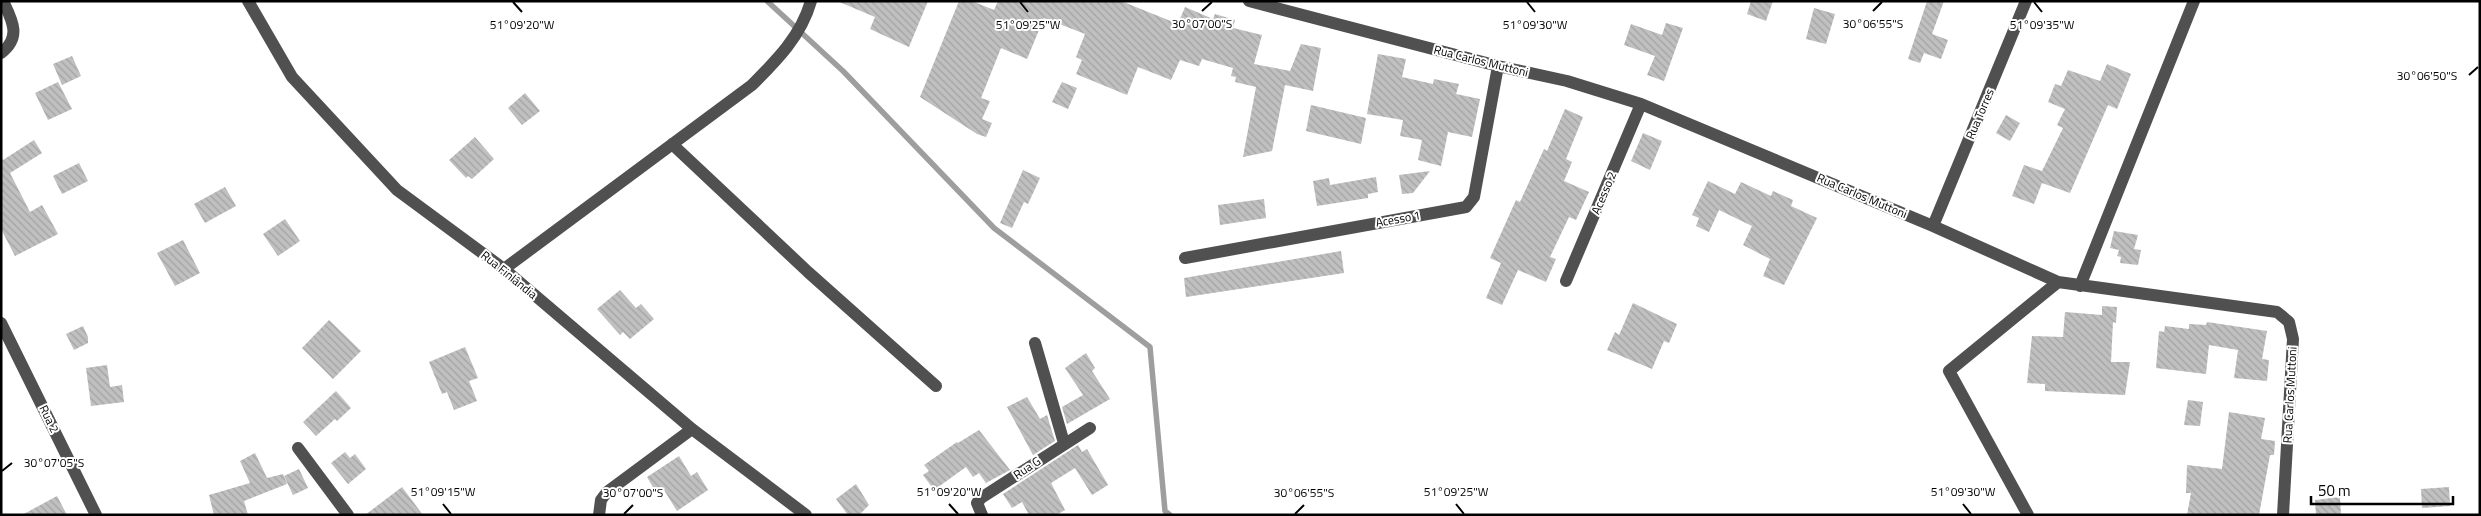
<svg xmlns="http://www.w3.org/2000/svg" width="2481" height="516" font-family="'Titillium Web',sans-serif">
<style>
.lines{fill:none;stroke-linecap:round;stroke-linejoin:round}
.stream{stroke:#9e9e9e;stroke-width:5.5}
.building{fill:url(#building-back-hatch)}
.minor{stroke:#505050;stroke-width:12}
.ticks{fill:none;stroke:#000;stroke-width:2}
.labels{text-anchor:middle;stroke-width:4;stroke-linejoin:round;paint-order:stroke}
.street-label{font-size:12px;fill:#000;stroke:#fff}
.ticks-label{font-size:12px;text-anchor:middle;fill:#000;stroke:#fff;stroke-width:4;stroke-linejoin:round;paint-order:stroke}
</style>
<defs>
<pattern id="building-back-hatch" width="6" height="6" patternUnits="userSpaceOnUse" patternTransform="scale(1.25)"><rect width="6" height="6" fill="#c0c0c0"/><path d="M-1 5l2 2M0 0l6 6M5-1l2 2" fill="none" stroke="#a3a3a3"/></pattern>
</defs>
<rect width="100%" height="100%" fill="#fff"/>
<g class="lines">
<path class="stream" d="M767,1L843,71L994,228L1150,347L1165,511L1170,515"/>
</g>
<path class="building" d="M837,1H928L909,47L870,29L875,17Z
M959,1H972L994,10L998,1H1121L1178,24L1185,7L1213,19L1215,14L1235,20L1233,28L1262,35L1254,64L1290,71L1301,44L1321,48L1313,91L1285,85L1272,151L1243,157L1256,87L1235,82L1236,77L1231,76L1233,68L1202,59L1199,66L1180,60L1171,80L1138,67L1127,95L1076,74L1082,60L1076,57L1085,34L1044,18L1027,59L1001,48L981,98L990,101L982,119L992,123L986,137L977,134L920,97Z
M1751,1H1773L1766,21L1747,14Z
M1927,1H1944L1932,34L1948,40L1941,59L1924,53L1920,63L1908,59Z
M1814,8L1835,14L1826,44L1806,39Z
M1666,23L1683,28L1664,81L1647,75L1655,56L1624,45L1631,24L1662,35Z
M1378,54L1406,59L1402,77L1433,84L1434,79L1459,84L1456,94L1480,99L1472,137L1448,132L1441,166L1418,160L1422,140L1400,136L1403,120L1367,114Z
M72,56L81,76L62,85L53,64Z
M2107,64L2131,74L2117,109L2108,105L2070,193L2042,183L2034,204L2012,196L2024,165L2042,171L2063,128L2057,125L2065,109L2048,102L2055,84L2061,86L2068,70L2100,81Z
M58,82L72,109L48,120L35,93Z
M1062,82L1077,88L1068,109L1052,102Z
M525,93L540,111L522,125L508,108Z
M1311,105L1366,118L1361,144L1306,131Z
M1565,109L1583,117L1566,159L1572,162L1564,181L1589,192L1576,220L1569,217L1550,257L1556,259L1546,282L1518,270L1502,305L1486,298L1501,263L1490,258L1516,200L1520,202L1544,149L1547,151Z
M2006,115L2020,123L2010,141L1996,133Z
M1643,133L1662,141L1650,170L1631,161Z
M475,137L494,159L472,179L468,176L466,178L449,160Z
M34,140L42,153L10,173L30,212L42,205L58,234L15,256L1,229V156L3,160Z
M79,163L88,181L62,194L53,176Z
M1023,170L1040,178L1028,204L1024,202L1012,228L1000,223Z
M1430,171L1413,193L1402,194L1399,175Z
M1376,177L1378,192L1368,194V198L1317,206L1313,181L1329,178L1330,185Z
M1708,181L1735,194L1741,182L1771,196L1773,191L1793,200L1791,206L1817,218L1784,285L1763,276L1770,259L1743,245L1752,226L1719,210L1709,232L1696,226L1699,218L1692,215Z
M225,187L236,206L205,223L194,204Z
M1264,199L1266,218L1220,225L1218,205Z
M285,219L300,241L278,256L263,234Z
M2114,231L2138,235L2134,249L2141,250L2138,265L2120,263L2121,257L2117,256L2119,250L2110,248Z
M183,240L200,273L175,286L157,253Z
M1341,251L1344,273L1186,297L1184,278Z
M620,290L636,308L641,304L654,319L630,339L623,332L620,335L597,309Z
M1633,303L1677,324L1669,343L1664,341L1652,369L1607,350L1615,332L1619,335Z
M2102,306L2117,307L2116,323L2113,322L2111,362H2130L2125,395L2045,391V384L2027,383L2032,336L2063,337L2065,312L2102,315Z
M329,320L361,351L333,379L302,348Z
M2207,322L2267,331L2262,359L2269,360L2267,381L2234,378L2238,350L2209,345L2206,374L2156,368L2159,331L2164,332L2165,326L2189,329V324L2206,325Z
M83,326L88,337V343L74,350L66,334Z
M465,347L478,378L469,381L477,401L454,410L447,392L442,394L429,362Z
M1086,353L1095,368L1092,371L1110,399L1067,424L1062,407L1083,395L1065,368Z
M107,365L110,387L122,385L124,402L91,406L86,368Z
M336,391L351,408L337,421L335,419L316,436L303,422Z
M1027,397L1040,419L1047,415L1055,441L1033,455L1007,407Z
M2188,400L2203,402L2200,426L2184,425Z
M2229,412L2265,418L2261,439L2275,441L2274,455H2270L2259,515H2187L2191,493H2186L2187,465L2222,469Z
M979,430L1010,470L986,483L979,473L973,477L966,467L934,490L923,475L929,471L924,465L957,442L958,443Z
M1078,445L1082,452L1087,449L1108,485L1092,495L1075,468L1051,483L1065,510L1056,515H1029L1022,502L1012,508L1003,494Z
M345,452L350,458L355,454L366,469L348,484L331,463Z
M255,453L267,478L283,474L287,484L244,501L248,515H214L209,495L250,483L240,461Z
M679,456L691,476L697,472L708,490L677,511L664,490L657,494L647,477Z
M299,469L308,488L293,495L284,476Z
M856,484L869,505L859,515H848L836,499Z
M402,487L423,515H365Z
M2449,487L2450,506L2422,508L2421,489Z
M57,496L67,515H22Z
M2340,497L2341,515H2316L2315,500Z"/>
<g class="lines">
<path class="minor" d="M248,1L292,77L397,190L504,269L692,429L806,515
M1249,1L1498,66L1567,81L1641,104L1933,226L2058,282L2277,312L2289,322L2293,339L2283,515
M1,53C22,37 12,20 3,1
M672,144L808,272L936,386
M1933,226L2026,1
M1185,258L1466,207L1474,197L1498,66
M504,269L752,85C777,60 801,36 811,1
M1566,281L1641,104
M2080,286L2194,1
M1,323L96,515
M1035,343L1064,443
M298,448L348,515
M599,515L601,500L607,492L692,429
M982,515L977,503L981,498L1090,428
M2028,515L1949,371L2058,282"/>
</g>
<path class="ticks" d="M513,2L522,12M1020,2L1028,12M1527,2L1535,12M2034,2L2042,12M1202,11L1212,2M1873,11L1882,2M2469,75L2478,67M2,471L12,463M443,504L451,514M949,504L958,514M1456,504L1464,514M1963,504L1971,514M624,514L633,505M1295,514L1304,505"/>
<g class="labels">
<g class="street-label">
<text transform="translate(1481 61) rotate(14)" y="4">Rua Carlos Muttoni</text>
<text transform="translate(1980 114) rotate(-67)" y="4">Rua Torres</text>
<text transform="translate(1604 193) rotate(-67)" y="4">Acesso 2</text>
<text transform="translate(1862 196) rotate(23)" y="4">Rua Carlos Muttoni</text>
<text transform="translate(1398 219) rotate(-10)" y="4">Acesso 1</text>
<text transform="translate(509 275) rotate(39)" y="4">Rua Finlândia</text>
<text transform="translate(2290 395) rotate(-87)" y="4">Rua Carlos Muttoni</text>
<text transform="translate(49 419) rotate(64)" y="4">Rua 2</text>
<text transform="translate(1027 468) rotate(-34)" y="4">Rua G</text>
</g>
</g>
<g class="ticks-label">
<text x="1202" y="28">30°07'00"S</text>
<text x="1873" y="28">30°06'55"S</text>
<text x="1535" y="29">51°09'30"W</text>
<text x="522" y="29">51°09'20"W</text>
<text x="1028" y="29">51°09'25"W</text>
<text x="2042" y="29">51°09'35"W</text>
<text x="2427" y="80">30°06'50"S</text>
<text x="54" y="467">30°07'05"S</text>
<text x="443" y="496">51°09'15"W</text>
<text x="949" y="496">51°09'20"W</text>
<text x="1456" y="496">51°09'25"W</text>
<text x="1963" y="496">51°09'30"W</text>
<text x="633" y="497">30°07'00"S</text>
<text x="1304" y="497">30°06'55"S</text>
</g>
<rect width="2481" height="516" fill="none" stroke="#000000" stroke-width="5"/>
<path d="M2311 496v8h142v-8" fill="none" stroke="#000000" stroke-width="2.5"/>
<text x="2318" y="496" font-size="15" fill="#000000" stroke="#ffffff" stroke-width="4" paint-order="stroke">50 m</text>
</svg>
